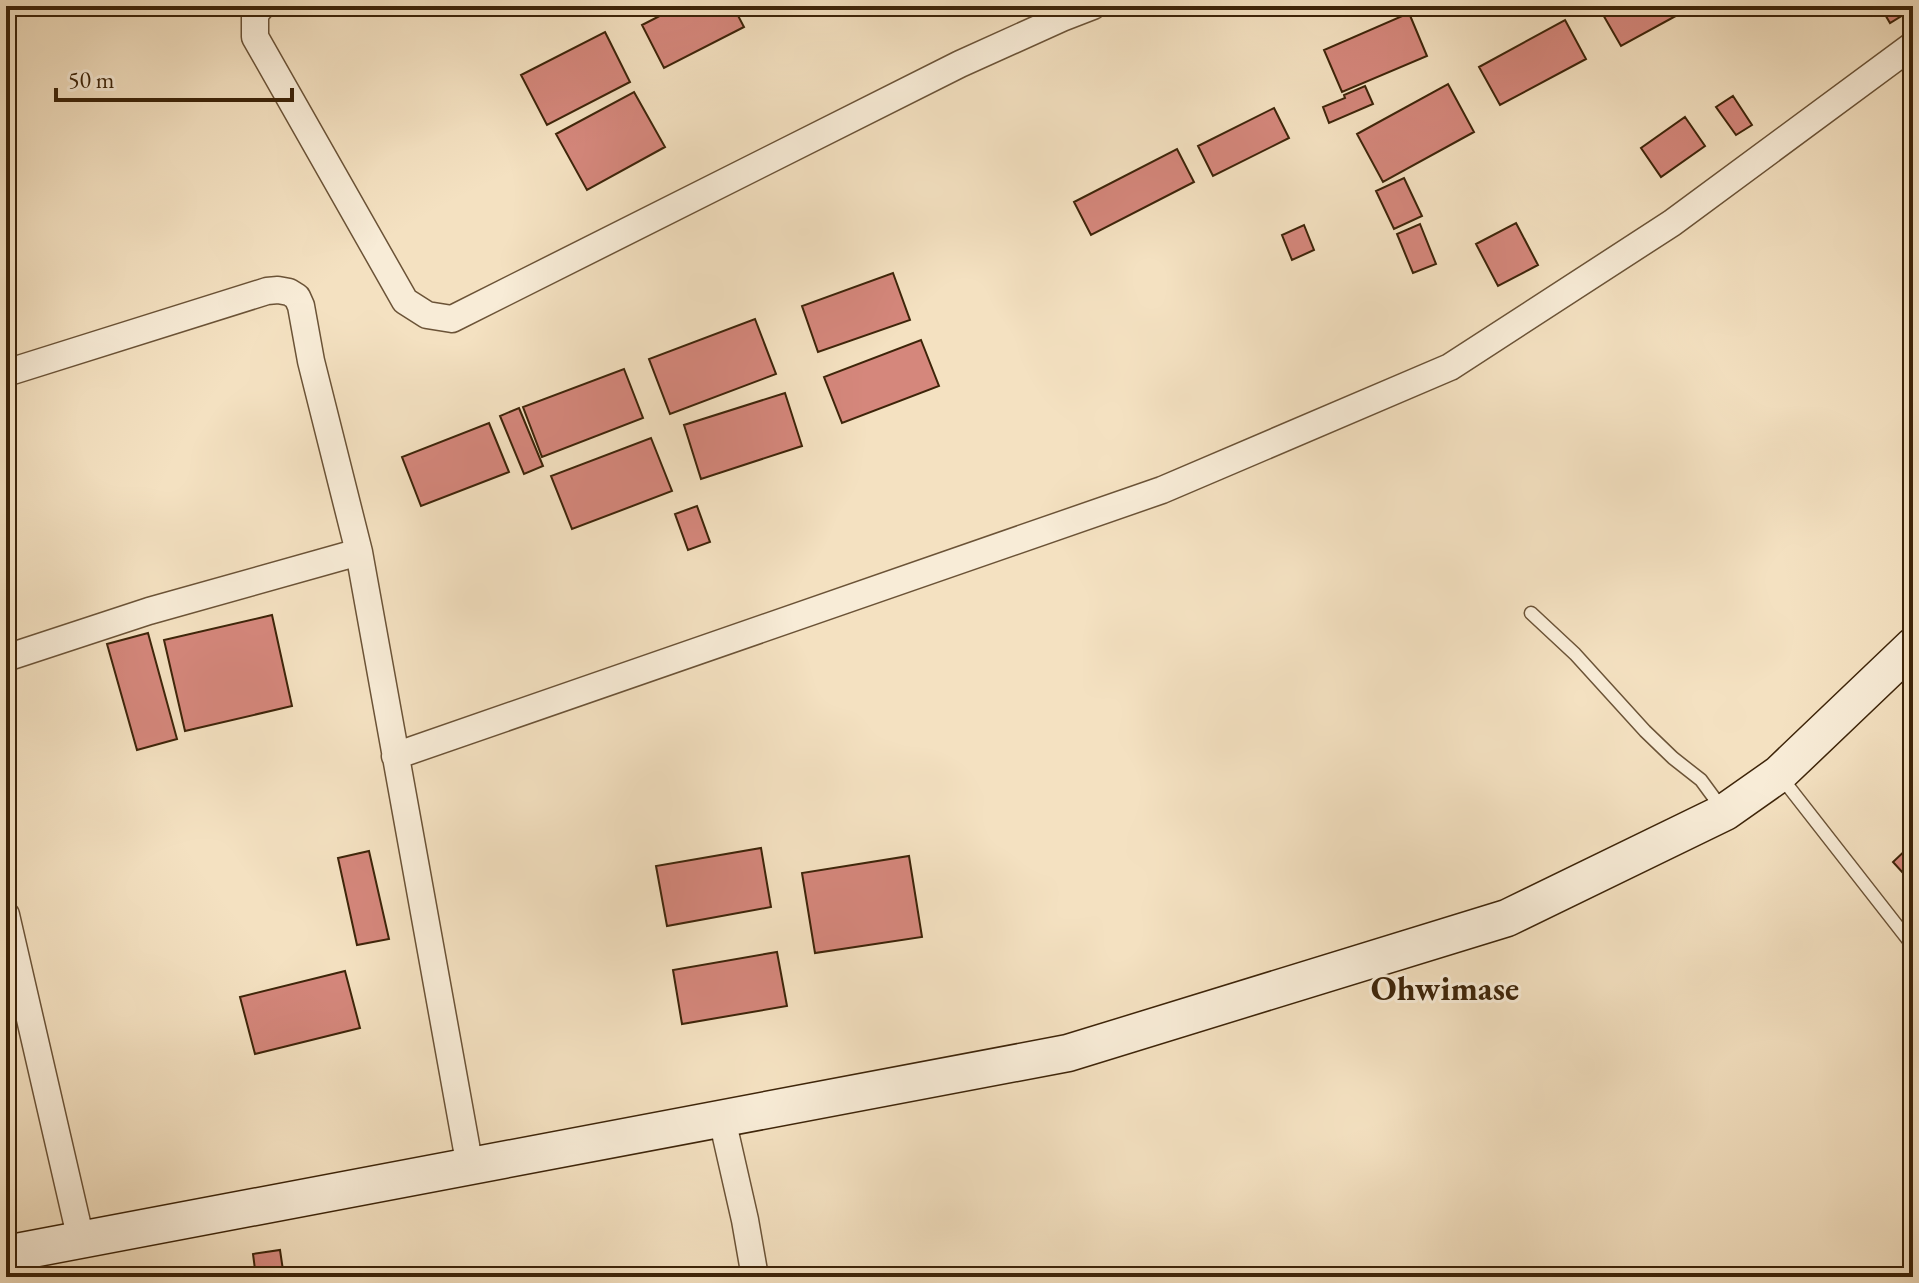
<svg xmlns="http://www.w3.org/2000/svg" width="1919" height="1283" font-family="'EB Garamond',serif">
<style>
.building{fill:#d5877c;stroke:#3d2409;stroke-width:2}
.lines{fill:none;stroke-linecap:round;stroke-linejoin:round}
.lane-casing{stroke:#6b5337;stroke-width:15}
.street-casing{stroke:#6b5337;stroke-width:29}
.secondary-casing{stroke:#3d2409;stroke-width:39}
.lane{stroke:#f8ecd7;stroke-width:12}
.street{stroke:#f8ecd7;stroke-width:26}
.secondary{stroke:#f8ecd7;stroke-width:36}
.labels{text-anchor:middle;stroke-width:6;stroke-linejoin:round;paint-order:stroke}
.district-label{font-size:34px;font-weight:bold;fill:#3d2409;stroke:#f8ecd7}
</style>
<rect width="100%" height="100%" fill="#f4e1c1"/>
<filter id="stains"><feTurbulence type="fractalNoise" baseFrequency=".0025" numOctaves="4"/><feColorMatrix values="0 0 0 0 .2 0 0 0 0 .09 0 0 0 0 .02 0 0 0 .5 -.17"/></filter>
<radialGradient id="worn" r=".72"><stop offset=".6" stop-color="#630" stop-opacity="0"/><stop offset="1" stop-color="#630" stop-opacity=".3"/></radialGradient>
<path class="building" d="M679,6H733L744,27L664,68L642,25Z
M1598,6H1694L1621,46Z
M1880,6H1913V9L1890,23Z
M1409,13L1427,56L1342,92L1324,50Z
M1565,20L1586,59L1500,105L1479,67Z
M605,32L630,82L547,125L521,75Z
M1448,84L1474,132L1383,182L1357,134Z
M1365,86L1373,104L1329,123L1323,107L1345,98L1344,95Z
M634,92L665,147L587,190L556,134Z
M1733,96L1752,125L1736,135L1716,107Z
M1274,108L1289,138L1213,176L1198,146Z
M1685,117L1705,146L1661,177L1641,148Z
M1177,149L1194,182L1091,235L1074,202Z
M1404,178L1422,216L1394,229L1376,191Z
M1516,223L1538,265L1498,286L1476,244Z
M1420,224L1436,264L1413,273L1397,234Z
M1304,225L1314,250L1292,260L1282,235Z
M893,273L910,320L818,352L802,306Z
M755,319L776,374L670,414L649,359Z
M921,340L939,386L842,423L824,377Z
M624,369L643,418L542,457L523,407Z
M785,393L802,446L701,479L684,425Z
M519,408L543,466L524,474L500,416Z
M489,423L509,472L421,506L402,457Z
M651,438L672,491L572,529L551,476Z
M697,506L710,542L688,550L675,514Z
M272,615L292,706L185,731L164,640Z
M148,633L177,739L137,750L107,644Z
M1913,843V884L1893,862Z
M761,848L771,907L667,926L656,866Z
M369,851L389,939L357,945L338,858Z
M909,856L922,937L815,953L802,873Z
M777,952L787,1006L682,1024L673,970Z
M345,971L360,1028L255,1054L240,997Z
M280,1250L284,1277H256L253,1254Z"/>
<g class="lines">
<g class="lane-casing">
<path id="lane" d="M1531,613L1575,654L1645,731L1673,758L1701,780L1723,810
M1781,777L1913,946"/>
</g>
<g class="street-casing">
<path id="street" d="M262,6L255,14V37L405,301L427,315L452,319L960,64L1062,18L1093,6
M6,373L267,291L278,290L289,292L297,297L301,306L311,361L359,552L470,1167
M6,658L149,611L359,552
M395,756L1162,490L1450,367L1672,223L1913,45
M6,915L81,1240
M722,1119L745,1220L755,1277"/>
</g>
<g class="secondary-casing">
<path id="secondary" d="M6,1254L1068,1053L1507,918L1725,812L1779,774L1913,646"/>
</g>
<use href="#lane" class="lane"/>
<use href="#street" class="street"/>
<use href="#secondary" class="secondary"/>
</g>
<g class="labels">
<g class="district-label">
<text x="1445" y="1000">Ohwimase</text>
</g>
</g>
<rect width="1919" height="1283" fill="none" stroke="#f4e1c1" stroke-width="32"/>
<rect x="8" y="8" width="1903" height="1267" fill="none" stroke="#3d2409" stroke-width="4"/>
<rect x="16" y="16" width="1887" height="1251" fill="none" stroke="#3d2409" stroke-width="2"/>
<path d="M56 88v12h236v-12" fill="none" stroke="#3d2409" stroke-width="4"/>
<text x="68" y="88" font-size="24" fill="#3d2409" stroke="#f8ecd7" stroke-width="6" paint-order="stroke">50 m</text>
<rect width="100%" height="100%" filter="url(#stains)"/>
<rect width="100%" height="100%" fill="url(#worn)"/>
</svg>
